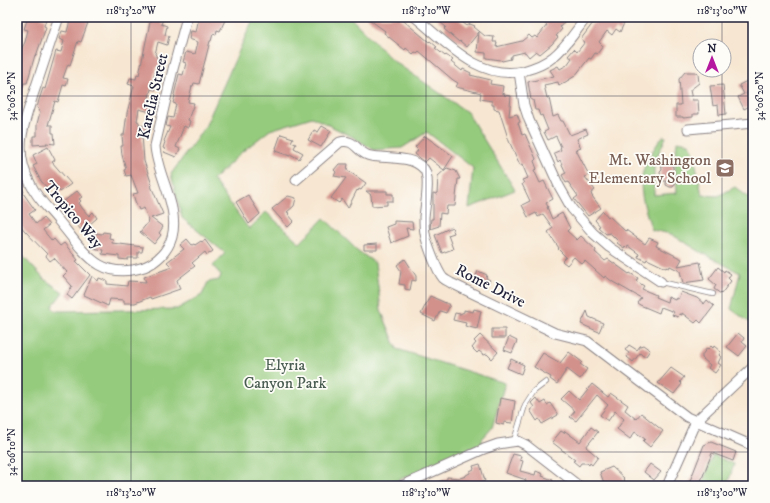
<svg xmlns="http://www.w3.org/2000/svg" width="770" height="503" font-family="'IM FELL DW Pica',serif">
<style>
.green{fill:#95cb7d;stroke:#5c765c}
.building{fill:#d3918b}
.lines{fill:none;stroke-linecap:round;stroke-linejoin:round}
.lane-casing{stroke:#8c8486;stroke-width:6}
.street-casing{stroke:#8c8486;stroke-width:11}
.lane{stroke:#fff;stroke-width:4.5}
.street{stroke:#fff;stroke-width:9}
.ticks{fill:none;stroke:#22223b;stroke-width:1;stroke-opacity:0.45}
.labels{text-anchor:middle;stroke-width:3.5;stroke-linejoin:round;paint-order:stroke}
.street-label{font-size:16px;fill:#22223b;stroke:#fdfcf7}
.education-label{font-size:16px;fill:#785e54;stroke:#fdfcf7;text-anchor:end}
.park-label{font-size:16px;fill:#4a5d52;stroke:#fdfcf7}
.neatline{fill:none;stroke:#22223b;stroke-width:1.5}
.ticks-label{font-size:10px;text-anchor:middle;fill:#22223b}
</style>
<rect width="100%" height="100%" fill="#fdfcf7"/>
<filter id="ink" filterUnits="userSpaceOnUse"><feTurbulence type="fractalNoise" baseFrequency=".025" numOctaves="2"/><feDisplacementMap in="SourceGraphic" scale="8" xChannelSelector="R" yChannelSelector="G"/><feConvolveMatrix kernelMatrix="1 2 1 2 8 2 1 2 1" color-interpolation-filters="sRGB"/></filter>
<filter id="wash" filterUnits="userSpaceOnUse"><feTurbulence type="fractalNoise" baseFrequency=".012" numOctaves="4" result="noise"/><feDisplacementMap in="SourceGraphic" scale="16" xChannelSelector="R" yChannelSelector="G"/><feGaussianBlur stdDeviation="0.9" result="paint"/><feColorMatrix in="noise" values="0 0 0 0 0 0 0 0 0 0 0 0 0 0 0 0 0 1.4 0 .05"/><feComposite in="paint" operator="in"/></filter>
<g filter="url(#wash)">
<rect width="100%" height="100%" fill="#f7e7d2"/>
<path class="green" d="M254,17H350L392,60L467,112L515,190L469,208L473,168L427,132L402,148L374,150L353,137L312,117L270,130L243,151L213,180L249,229L266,212L300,243L324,218L357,250L375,263L381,310L397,349L505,383L492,428L482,439V443L406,477L381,486H17V306L23,299L17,294V250L44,279L63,292L52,307L56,311L177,309L202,295L208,282L219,280L221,275L213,266L225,253L182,218L171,174L205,127Z
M663,136L666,137L658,155L654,161V195L677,193L675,162L677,141L689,143L693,150L702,195L718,196L735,187L753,201V325L731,309L740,273L699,251L671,234L652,230C637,187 635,173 663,136Z
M713,455L734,464L727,486H709L702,484Z"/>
<g id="blocks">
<path class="building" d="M28,17H41L46,19L44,26L46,27L36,56L35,55L27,83H24L18,101L17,100V51L20,52L25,42L28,30L24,29Z
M71,17H90L81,42L78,41L70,65L68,64L63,78L68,79L66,86L63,85L58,102L55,101L48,125H52V133H54L55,144L46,143L47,144L33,145V136H37V124L40,112L38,111L39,109L37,108L39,100L43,88L45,89L56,51L61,52L64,41L59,39L62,31L67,32Z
M151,17H164L161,24L167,26L165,35L169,36L167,45L158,42L155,54L156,55V57L163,59L161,68L157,67L153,80L158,82L156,90L151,89L148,102L152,103L150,112L139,109L137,121L139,122V125L146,126L145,135L142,134L144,161L152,185L151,186L163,214L151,218L163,227L159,233L161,235L154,244L140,232L149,221L144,208L139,210L135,201L133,194L138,193L131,175L126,176L124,170L126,169L122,155L121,146H123L122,135H124L127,113L134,86L128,84L130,78L136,79L137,74L139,75Z
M199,17H217L225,20L220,31L217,30L216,35L213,34L211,41H210L199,84L194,83L193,86H192L188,102L194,103L188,120L190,121L188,128L184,126L176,147L180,149L176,157L164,152L165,149L163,148L165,142L164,141L170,127L166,126L168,117L173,118L176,104L173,103L175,96L174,95L179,74L183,75L186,63L183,62L186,52L195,54L198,42L189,39L191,31L196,32Z
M366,17H399L429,42L430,41L437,47L435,48L445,56L446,55L453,60L451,62L462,71L463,69L471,73L470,75L491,80L490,84L503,86L502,93L505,94L504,95L511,96L509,116L517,114L520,122L518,123L522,135L525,134L536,159L534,161L537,169L534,170L540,183L544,181L553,199L546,203L548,207H547L552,219L562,213L570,228L567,231L577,240L581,236L596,250L595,252L605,261L608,259L629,274L630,273L638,278L636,281L644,286L642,289L656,295L655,297L667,302L668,297L675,300L676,298L678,299L681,292L697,298L704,304L707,300L714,306L701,323L698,320L695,323L682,313V315L679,314L678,317L672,315L674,312L661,307L659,313L640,305L637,303L641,298L613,282L605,276L604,278L585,261L582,264L574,257L567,265L562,261L566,257L558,249L559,248L548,232L553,228L543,214L538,217L536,213L528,217L522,205L530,201L522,184L524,183L522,180L528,178L522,164L520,165L509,141L499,110L494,109V105H492V101L480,99L481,93L456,87L458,83L453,80L419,51L417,53L415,52L413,54L406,48L405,50L384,33L385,31Z
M434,17H456L467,26L470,24L475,26L474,27L485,36L494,37L493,42H497L496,47L522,41L529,35L532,38L535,36L537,38L547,25L543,22L547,17H568L560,27L562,29L556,36L558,37L552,44L540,54L536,51L529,57L525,52L512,55V57H510L511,59L502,61L501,60L486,58V53L477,52L479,32L467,47L460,41L459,42L444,29L446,27Z
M600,17H627L620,32L616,29L612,35L607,31L599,42L603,46L597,54L595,53L591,59L589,58L575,76L559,86L558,82L544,85L547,98H549L553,117L558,115L561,121H563L570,135L586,129L588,134L577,139L581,148L576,150L589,175L585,177L595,190L591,193L592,196L601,208L588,216L574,199L578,196L568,182L566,183L562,175L566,173L560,160L558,162L554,153L561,150L560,148L561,147L556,136L548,140L544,132L548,130L542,115L540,116L538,110H535L533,100H531L528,82L554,76L550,70L558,66L560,69L567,65L572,58L568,56L574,49L577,52L585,42L581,39L593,23L594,24Z
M685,72H696L698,74L699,83L690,90L692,100H698L699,114H693V117L683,118V117H676V105H681L679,79Z
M747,81L752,90L746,93L752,105L744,109L738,97L744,94L739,85Z
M723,85L726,114L719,115L718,105L713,106L710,86Z
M322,126L331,131L321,147L308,140L314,130L318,132Z
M281,134L293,138L291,142L296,144L294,148L303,153L299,159L290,154V156L275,151Z
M425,136L453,156L444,170L429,158L425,162L415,154L418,150L415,147Z
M48,147L55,160L52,162L71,184L60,192L54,184L48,189L41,181L33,166L37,164L33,155Z
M672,160L675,184L673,187H670L666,185V181H661L660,172L662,170L661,161Z
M339,164H348L347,170L366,183L361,190L359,189L358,191L357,190L348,208L342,199L339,203L331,198L346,178L334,176L336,172L334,170Z
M447,168L456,171L460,179H458L455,206H447L446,214L440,213L439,226L430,229L431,219H433V193L437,194L438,176Z
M17,175L24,192L23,193L35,210L29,214L36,224L43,218L49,225L43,230L52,241L54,239L60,246L64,243L78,260L76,261L90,275L72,299L67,295L72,286L63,276L67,272L54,258L50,261L46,256L47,254L24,230L17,221Z
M77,191L82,197L79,199L81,201L79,203L82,208L89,216L93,212L97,218L82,231L76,224L75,225L62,207L65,204L63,202Z
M366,191H387V194H393V201H387V205L372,206L371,195Z
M248,195L260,214L249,224L236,202Z
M288,196L296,198L294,206L287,212L289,213L288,214L294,221L288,227L272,209Z
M603,211L608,217L609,216L625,231L626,230L645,244L649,238L658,242L656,246L682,259L678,266L700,262L704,280L683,283L680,271L670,266L669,268L667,267L666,268L647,259L646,261L638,257L639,254L628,246L627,248L625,246L624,248L617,243L618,241L610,233L606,234L598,227L600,226L595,220Z
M394,221L412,222L413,229L406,228L408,236L391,243L386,227L394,224Z
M452,227L454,233L448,235L453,249L442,253L435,235Z
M103,232L110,233L109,238L113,239L112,243L143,247L142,252H138V258H128V260L119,259V256L102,254L103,250L93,248L95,233L102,234Z
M187,239L192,245L194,244L195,245L201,241L202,242L205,240L213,251L207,255L205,252L192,263L195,266L177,280L180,289L151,299L150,297L135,303H124V300L110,299L108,306L84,295L92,276L98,281L99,278L107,281V284L127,286L128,281L146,282L144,277L172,267L167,262L184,249L180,245Z
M377,244V250H364V245Z
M405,259L416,276V281L412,280L410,290L405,289V285L399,284L401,271L397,265Z
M718,267L724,272L725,270L731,274L728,278L731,281L721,294L714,289L716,285L709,279Z
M478,271L487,275L486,278L490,280L486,287L474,281Z
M430,296L450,305L446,313L440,311L435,321L421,314Z
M474,309L481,311L477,329L465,326L466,323L453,320L455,313L460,314L464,312V310L473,312Z
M587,311L589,317L603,323L599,332L581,324Z
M492,329H505V338H492Z
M738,333L744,338L742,342L747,346L739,356L727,347Z
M480,335L498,352L492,359L487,354L484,355L479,351L477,353L472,348L476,343L474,341Z
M509,337L517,341L512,353L504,350Z
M629,345L637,350L640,346L643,345L650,350L646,356H643L640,353L633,362L627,357L629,353L625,350Z
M711,346L713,348L714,346L721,352L719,355L721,357L718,363L721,365L715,373L708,368L710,365L702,358V355L707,348L708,349Z
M569,352L582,362L580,364L587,369L580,379L567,369L557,384L550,379L551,377L534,367L543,353L560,363Z
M511,359L524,365L521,374L507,368Z
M671,368L684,377L680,382L682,384L674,394L658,383Z
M592,384L608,397L611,393L628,405L625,410L636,419L641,413L663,431L650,447L643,441L645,439L635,432L630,439L617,429L624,419L615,411L608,421L600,415L608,405L597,395L576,421L570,417L575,411L561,399L569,391L579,400Z
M500,398L515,401L512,423L504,422V425L496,423Z
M536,398L540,404L545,401L547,405L550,403L558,415L542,424L539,419L537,421L530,410L534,407L531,403Z
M591,427L598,432L586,447L598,457L592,465L590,463L589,465L587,463H581L579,466L573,461L575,460L552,442L561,431L564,433L565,431L580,442Z
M711,442L736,452L733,461L712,453L699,486H688L704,445Z
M513,454L521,456L520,460L523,461L520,471L535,475L536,471L543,474L542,476L553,480L552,482L560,486H524L526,480L506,473Z
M480,464L485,481L470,486H429V485L447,479V477L460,478L466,476V475L470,473V471L474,469L473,466Z
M650,464L661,472L654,480L644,472Z
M612,467L624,478L623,479L625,481L621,486H605L600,472Z"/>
</g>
</g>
<g filter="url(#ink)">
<use href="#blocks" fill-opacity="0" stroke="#8c8486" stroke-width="1"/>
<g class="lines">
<g class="lane-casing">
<path id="lane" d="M661,282L713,294
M514,441L525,405L534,391L546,382"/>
</g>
<g class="street-casing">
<path id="street" d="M59,17C50,43 42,69 33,95C28,112 21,129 21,147C21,160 25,174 31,185C37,198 48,208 57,219C69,233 84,256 100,265C114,273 129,272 144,267C157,262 168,251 172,237C180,207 157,176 155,146L173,69L187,17
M415,17C446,42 479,81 523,71C534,68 545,64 553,57C567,46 576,30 587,17
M519,72L524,105L529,120L559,186L572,209L593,233L609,247L661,282
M688,129L753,123
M296,180L340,142C356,138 357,154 371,156C388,159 411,155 424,169C431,178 425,206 424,217C424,222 424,228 425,233C426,242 437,271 443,278C445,280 448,281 451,283L555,333L587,341L687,417L753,446
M401,486L484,449L498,444L518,441L526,445L579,486
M667,486L696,421L753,367"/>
</g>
<use href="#lane" class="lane"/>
<use href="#street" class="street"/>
</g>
</g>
<path class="ticks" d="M131,17V486M426,17V486M722,17V46M722,70V486M17,96H753M17,452H753"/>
<defs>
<g id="school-square" transform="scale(1)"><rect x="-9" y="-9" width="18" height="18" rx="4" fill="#8d6e63" stroke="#fdfcf7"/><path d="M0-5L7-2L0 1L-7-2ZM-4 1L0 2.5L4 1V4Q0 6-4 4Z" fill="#fff"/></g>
</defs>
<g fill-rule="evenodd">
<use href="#school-square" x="725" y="168"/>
</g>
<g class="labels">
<g class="street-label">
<text transform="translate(152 96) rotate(-77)" y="6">Karelia Street</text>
<text transform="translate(74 214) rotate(50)" y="6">Tropico Way</text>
<text transform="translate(491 285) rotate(27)" y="6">Rome Drive</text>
</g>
<g class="education-label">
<text x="711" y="165">Mt. Washington<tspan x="711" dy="18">Elementary School</tspan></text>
</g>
<g class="park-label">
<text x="285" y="370">Elyria<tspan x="285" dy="18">Canyon Park</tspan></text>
</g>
</g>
<rect width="770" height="503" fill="none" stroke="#fdfcf7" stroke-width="44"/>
<g transform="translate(712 58)"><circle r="19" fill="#fdfcf7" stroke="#a5a5ac"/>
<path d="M0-3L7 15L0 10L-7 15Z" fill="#b5179e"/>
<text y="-6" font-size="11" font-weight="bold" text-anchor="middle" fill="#22223b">N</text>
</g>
<rect x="22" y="22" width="726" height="459" class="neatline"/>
<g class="ticks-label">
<text x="131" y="14">118°13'20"W</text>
<text x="426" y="14">118°13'10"W</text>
<text x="722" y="14">118°13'00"W</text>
<text transform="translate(11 96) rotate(-90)" y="4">34°06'20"N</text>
<text transform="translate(759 96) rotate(-90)" y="4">34°06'20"N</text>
<text transform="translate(11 452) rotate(-90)" y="4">34°06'10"N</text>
<text x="131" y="496">118°13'20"W</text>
<text x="426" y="496">118°13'10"W</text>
<text x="722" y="496">118°13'00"W</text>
</g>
</svg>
